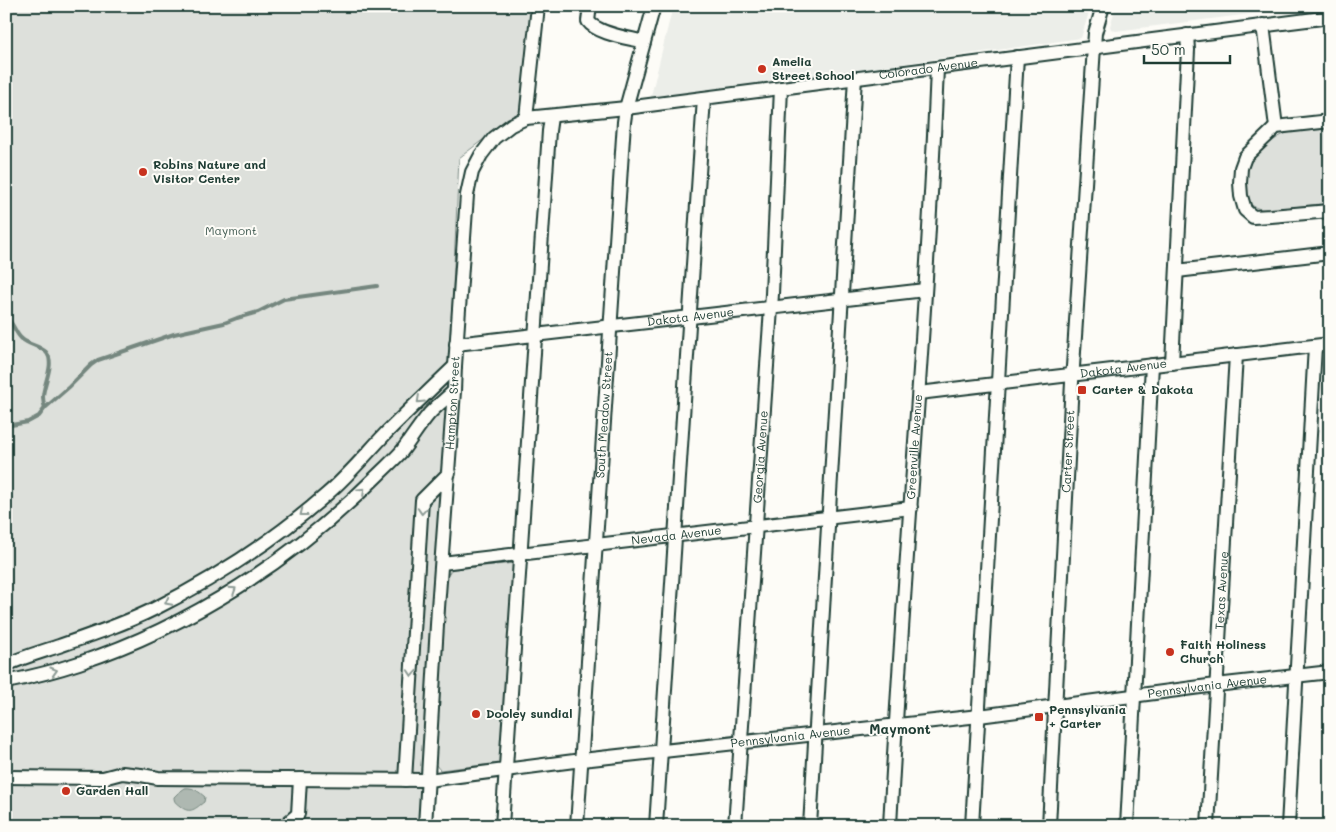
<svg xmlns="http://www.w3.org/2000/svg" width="1336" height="832" font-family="Mali,sans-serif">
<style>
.built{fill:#eceee9}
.green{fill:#dde0db;stroke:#7e8e88}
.water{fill:#aeb8b1;stroke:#75877f}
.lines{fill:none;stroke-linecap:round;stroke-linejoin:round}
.stream{stroke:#75877f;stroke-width:4}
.minor-casing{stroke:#1f3d34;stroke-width:16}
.minor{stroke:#fdfcf7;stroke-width:12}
.oneway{stroke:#8e9c96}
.poi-dot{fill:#c8321e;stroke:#fdfcf7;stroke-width:2}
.labels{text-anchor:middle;stroke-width:4;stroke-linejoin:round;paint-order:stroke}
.poi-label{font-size:12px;font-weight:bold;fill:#1f3d34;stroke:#fdfcf7;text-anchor:start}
.street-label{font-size:12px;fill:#1f3d34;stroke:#fdfcf7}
.park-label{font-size:12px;fill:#455e55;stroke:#fdfcf7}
.neighbourhood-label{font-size:14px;font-weight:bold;fill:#1f3d34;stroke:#fdfcf7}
</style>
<rect width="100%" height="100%" fill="#fdfcf7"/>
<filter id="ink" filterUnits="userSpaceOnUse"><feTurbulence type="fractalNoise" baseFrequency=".02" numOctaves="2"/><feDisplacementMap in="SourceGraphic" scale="10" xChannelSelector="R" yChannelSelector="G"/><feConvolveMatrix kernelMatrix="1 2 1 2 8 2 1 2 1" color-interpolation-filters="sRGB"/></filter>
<g filter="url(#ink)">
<path class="built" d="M673,6H1091L1081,38L650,100Z
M1116,6H1313L1116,31L1111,29L1110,26Z"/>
<path class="green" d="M6,6H537L527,106L459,158L428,826H6Z
M1330,129V203L1264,210C1261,209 1256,208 1253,206C1242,197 1245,169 1253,159C1260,150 1277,136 1287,133C1297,130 1318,130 1330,129Z
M515,563L500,763L440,770L435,764V759L447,576L451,570L454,569Z"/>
<path class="water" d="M185,788C194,787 199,792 205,797L204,802C196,808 190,815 180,806C176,803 174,802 174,797L178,793Z"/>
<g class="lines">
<path class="stream" d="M6,317C14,323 15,334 22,339C29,345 40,346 46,352C56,363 43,384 43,397C43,400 44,405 45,408L39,416L28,422L6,426
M45,408L69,387L91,365L98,360L174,334L224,323L237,318L258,312L284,299L377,286"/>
<g class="minor-casing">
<g id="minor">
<path d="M590,6L588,21C597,34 630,38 644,42"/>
<path d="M1263,25L1276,127"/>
<path d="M526,118L538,6"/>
<path d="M1330,121L1276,127L1245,157L1241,168L1240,183L1241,196L1245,210L1253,217L1271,216L1330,211"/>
<path d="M1177,271L1330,253"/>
<path id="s1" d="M456,344L925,290"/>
<path d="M1172,363L1188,50L1187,35"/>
<path id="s2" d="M919,393L1330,344"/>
<path id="s3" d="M442,563L911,508"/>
<path d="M6,665C23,657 41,652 59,646C91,635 124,624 154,609C216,578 275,540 327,494C349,475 367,453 387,432C409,410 432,388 455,366"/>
<path d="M6,682C31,677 55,671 79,663C191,626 295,558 378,475C386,467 395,459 402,451C411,439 419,426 429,414C436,406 446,399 454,391"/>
<path id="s4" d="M6,777L103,778L122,773L141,775L158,778L428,780L582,760L979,716L1216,685L1330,672"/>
<path d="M405,780L422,500L449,473"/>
<path d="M284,826L298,814L300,779"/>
<path id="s5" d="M425,826L438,608L454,391L455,366L467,195L472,172L481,155L494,138L511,125L526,118L626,108L1330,17"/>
<path d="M502,826L549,131L551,117"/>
<path id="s6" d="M577,826L624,122L626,108L654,6"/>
<path d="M656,826L704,98"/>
<path id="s7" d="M735,826L772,294L781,88"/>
<path d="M810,826L855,78"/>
<path id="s8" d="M890,826C903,573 927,321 937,68"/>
<path d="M972,826L1017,57"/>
<path id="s9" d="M1049,826L1072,382L1094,47L1095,33L1103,6"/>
<path d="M1127,826L1152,365"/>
<path id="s10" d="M1208,826L1236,355"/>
<path d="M1288,826L1315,346"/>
</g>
</g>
<use href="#minor" class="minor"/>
</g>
<defs><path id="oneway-chevron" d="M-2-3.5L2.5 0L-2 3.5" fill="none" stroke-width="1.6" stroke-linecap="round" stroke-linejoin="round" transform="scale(1.25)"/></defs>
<g class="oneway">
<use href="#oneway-chevron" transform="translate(420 400) rotate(137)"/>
<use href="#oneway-chevron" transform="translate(362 491) rotate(-43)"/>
<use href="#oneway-chevron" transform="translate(422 511) rotate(94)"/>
<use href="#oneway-chevron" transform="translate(303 513) rotate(142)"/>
<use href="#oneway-chevron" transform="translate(233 590) rotate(-33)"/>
<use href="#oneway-chevron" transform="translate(168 602) rotate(153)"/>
<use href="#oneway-chevron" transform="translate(54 671) rotate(-17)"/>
<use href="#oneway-chevron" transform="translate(412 673) rotate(94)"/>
</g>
</g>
<g class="poi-dot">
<circle cx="762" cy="69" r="5"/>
<circle cx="143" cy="172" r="5"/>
<rect x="1077" y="385" width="10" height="10" rx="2.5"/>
<circle cx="1170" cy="652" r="5"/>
<circle cx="476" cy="714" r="5"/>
<rect x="1034" y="712" width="10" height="10" rx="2.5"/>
<circle cx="66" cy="791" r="5"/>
</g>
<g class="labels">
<g class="poi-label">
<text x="772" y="66">Amelia<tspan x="772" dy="14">Street School</tspan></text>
<text x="153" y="169">Robins Nature and<tspan x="153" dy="14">Visitor Center</tspan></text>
<text x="1092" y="394">Carter &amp; Dakota</text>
<text x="1180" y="649">Faith Holiness<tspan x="1180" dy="14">Church</tspan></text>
<text x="1049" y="714">Pennsylvania<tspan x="1049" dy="14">+ Carter</tspan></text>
<text x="486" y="718">Dooley sundial</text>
<text x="76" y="795">Garden Hall</text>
</g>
<g class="street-label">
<text dy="4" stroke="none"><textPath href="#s5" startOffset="1140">Colorado Avenue</textPath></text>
<text dy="4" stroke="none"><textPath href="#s1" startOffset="236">Dakota Avenue</textPath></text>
<text dy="4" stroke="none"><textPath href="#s2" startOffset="206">Dakota Avenue</textPath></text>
<text dy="4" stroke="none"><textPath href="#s5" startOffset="424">Hampton Street</textPath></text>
<text dy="4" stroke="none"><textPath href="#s6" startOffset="412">South Meadow Street</textPath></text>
<text dy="4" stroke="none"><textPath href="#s8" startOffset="380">Greenville Avenue</textPath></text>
<text dy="4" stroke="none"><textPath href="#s9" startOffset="375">Carter Street</textPath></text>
<text dy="4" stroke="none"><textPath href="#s7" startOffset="370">Georgia Avenue</textPath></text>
<text dy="4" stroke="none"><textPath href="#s3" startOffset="236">Nevada Avenue</textPath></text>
<text dy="4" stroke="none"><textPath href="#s10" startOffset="236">Texas Avenue</textPath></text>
<text dy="4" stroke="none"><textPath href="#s4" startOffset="1208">Pennsylvania Avenue</textPath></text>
<text dy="4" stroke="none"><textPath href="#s4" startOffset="788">Pennsylvania Avenue</textPath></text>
</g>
<g class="park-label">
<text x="231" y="235">Maymont</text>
</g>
<g class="neighbourhood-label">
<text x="900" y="734">Maymont</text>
</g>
</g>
<rect width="1336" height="832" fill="none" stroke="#fdfcf7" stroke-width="25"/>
<rect x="12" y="12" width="1311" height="807" fill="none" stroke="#1f3d34" stroke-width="2" filter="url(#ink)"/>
<path d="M1144 55v8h86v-8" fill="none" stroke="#1f3d34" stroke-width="2.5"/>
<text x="1151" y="55" font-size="15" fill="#1f3d34" stroke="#fdfcf7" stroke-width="4" paint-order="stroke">50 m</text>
</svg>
